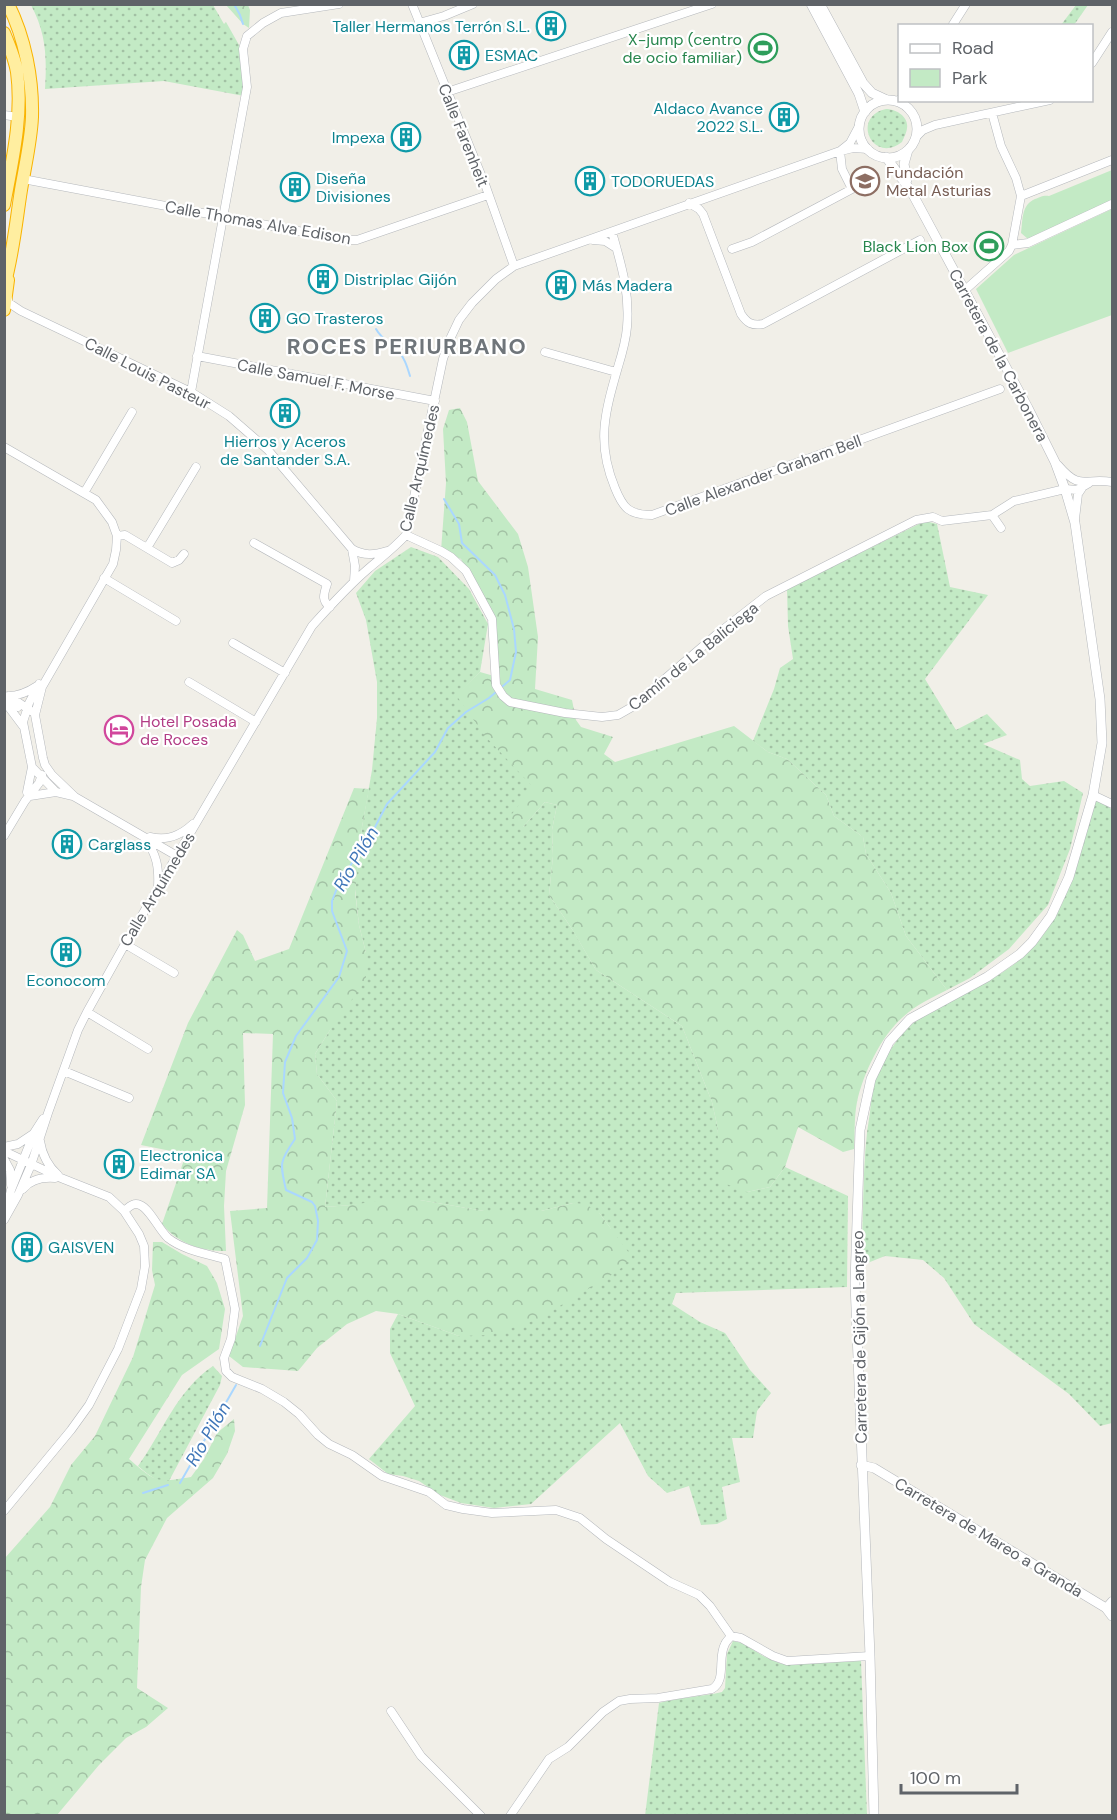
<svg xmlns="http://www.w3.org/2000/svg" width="1117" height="1820" font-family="'DM Sans',sans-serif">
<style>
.grass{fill:url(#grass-dots)}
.forest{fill:url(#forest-crowns)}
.park{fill:#c3eac5}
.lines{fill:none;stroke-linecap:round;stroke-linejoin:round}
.stream{stroke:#aad7ff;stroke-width:2}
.minor-casing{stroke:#b5b8bc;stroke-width:9}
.tertiary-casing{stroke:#b5b8bc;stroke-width:10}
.trunk-casing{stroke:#f9b300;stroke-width:14}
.minor{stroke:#fff;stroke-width:8}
.tertiary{stroke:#fff;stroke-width:9}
.trunk{stroke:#ffeea0;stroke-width:12}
.labels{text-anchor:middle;stroke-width:4.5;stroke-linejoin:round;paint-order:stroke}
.culture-label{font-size:16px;fill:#0d838f;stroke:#fff;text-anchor:start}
.leisure-label{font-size:16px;fill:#27864d;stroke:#fff;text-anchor:end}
.street-label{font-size:16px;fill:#5f6368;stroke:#fff}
.education-label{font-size:16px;fill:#785e54;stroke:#fff;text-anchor:start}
.hotel-label{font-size:16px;fill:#b23c85;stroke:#fff;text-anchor:start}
.water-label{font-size:18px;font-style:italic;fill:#3f76b8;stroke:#fff}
.district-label{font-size:22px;font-weight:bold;letter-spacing:1.5px;fill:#6f757a;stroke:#fff}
</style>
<defs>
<pattern id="grass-dots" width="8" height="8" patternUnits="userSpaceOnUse" patternTransform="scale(1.5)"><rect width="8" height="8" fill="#c3eac5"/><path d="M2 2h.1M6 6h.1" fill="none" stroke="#a2c1a4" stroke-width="1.8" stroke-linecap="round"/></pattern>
<pattern id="forest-crowns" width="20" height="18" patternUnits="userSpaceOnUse" patternTransform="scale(1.5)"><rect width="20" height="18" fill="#c3eac5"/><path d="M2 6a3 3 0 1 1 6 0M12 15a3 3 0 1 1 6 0" fill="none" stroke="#a2c1a4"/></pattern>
</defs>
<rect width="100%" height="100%" fill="#f1efe8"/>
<path class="grass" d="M31,5H213L224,24L226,22L239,45L244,96L164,81L45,89C47,57 46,33 31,5Z
M1076,5H1088L1074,25H1061Z
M886,109C895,109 909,116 907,128C907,131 904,138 902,142C873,165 850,117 886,109Z
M925,521L937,524L950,587L988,595L925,679L956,730L987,714L1007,735L983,744L1020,760L1022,779L1030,786L1064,781L1083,793L1070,849L1048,905L1009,949L970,978L947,990L906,936L891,893L866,854L863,837L834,816L826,795L787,759L768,752L753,741L774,689L780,668L793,659L788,626L787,589Z
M411,547L438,557L469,589L488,624L480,672L457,695L534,787L523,827L545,802L557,805L552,830L553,856L549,895L574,932L596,970L682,1026L712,1102L717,1125L719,1142L747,1192L770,1187L785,1167L848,1196L847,1287L676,1293L672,1304L700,1322L725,1333L750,1370L771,1393L757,1411L753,1438H732L740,1482L722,1487L727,1519L717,1524L701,1525L689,1486L667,1493L648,1476L620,1423L531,1504L494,1508L461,1503L440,1495L419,1481L403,1476L388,1474L369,1459L415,1406L390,1353V1329L398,1314L459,1336L611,1229L600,1214L573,1203L541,1211H484L420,1200L325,1207L337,1101L317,1074L315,1054L330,1030L366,953L359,925L355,889L362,827L372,770L377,718V682L366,620L356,593L375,571Z
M1095,800L1108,806L1112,810V1423L1100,1426L1069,1394L974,1324L944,1278L923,1260L885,1256L860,1266C865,1215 861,1163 870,1112C871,1102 872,1090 875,1081C882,1061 899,1033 916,1021C955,995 1001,982 1034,946C1071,906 1080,851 1095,800Z
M213,1366L222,1376L220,1385L169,1481C156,1483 148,1474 138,1466C163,1432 176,1391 213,1366Z
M733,1641L742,1643L765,1657L782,1664L861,1661L867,1815L645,1816L659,1703C680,1697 701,1697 722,1692L725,1688L727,1654Z"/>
<path class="forest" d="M226,5H248L250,10L249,28L243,24Z
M460,408L467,422L478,481L518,534L528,567L538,637L535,689L572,700L576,720L581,727L613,737L604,754L615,762L734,726L768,752L787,759L826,795L834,816L863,837L866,854L891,893L906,936L947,990C931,998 916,1005 903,1017C881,1036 863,1074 857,1102C854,1117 855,1134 854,1149L843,1152L798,1127L785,1167L770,1187L747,1192L721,1182L717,1125L712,1102L682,1026L596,970L572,929L549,895L553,856L552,830L557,805L545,802L523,827L508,819L533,787L485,736L456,695L480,672L494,676L493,624L461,559L441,551L446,483L443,429L449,410Z
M354,788L369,789L362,827L355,892L359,925L366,953V980L330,1030L315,1054L317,1074L337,1101L325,1207L351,1205L390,1199L420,1200L484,1211H541L573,1203L586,1204L600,1214L632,1257L618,1271L538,1319L490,1335L459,1336L398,1314L376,1311L347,1324L317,1348L298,1371L243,1367L229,1356L243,1316L230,1211L267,1208L273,1034L243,1033L245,1105L226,1171L224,1206L226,1251C200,1251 179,1244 162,1224L186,1154L141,1145L188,1023L237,930L243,935L255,961L289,949Z
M153,1242H162L182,1254L207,1266L217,1283L225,1309L219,1349L182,1375L129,1459C156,1482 155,1483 191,1477L204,1459L217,1433L234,1419L235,1431L227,1454L213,1478L167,1518L145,1560L141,1587L137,1688L168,1708L146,1727L126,1738L99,1765L57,1815H5V1558L50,1507L71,1465L95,1436L133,1357L155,1285L152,1270Z"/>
<path class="park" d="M1112,170V200L1028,239L1021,233C1023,220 1021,205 1035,199C1041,197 1043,195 1049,196Z
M1112,209V315L1008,353L976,289L1014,255Z"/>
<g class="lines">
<path class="stream" d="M234,4L240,15L243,24
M376,329C381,338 388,342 396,349C404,356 407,366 410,376
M260,1346L287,1278L307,1258L317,1240L318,1221L315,1206L312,1202L286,1190C280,1163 279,1162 295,1139L292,1118L283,1093L285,1062L296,1036L339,977L347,951L332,911V901L339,883L374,829L387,804L435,752L448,728L466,712L489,698L510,680L516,652L514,629L505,595L495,575L462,543L459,524L444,499
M180,1483L236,1385
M143,1493L168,1485"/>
<g class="minor-casing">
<path id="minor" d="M412,4L486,187L514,266
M419,23L444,16L473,4
M952,26L966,4
M1092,63L1112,32
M447,92L712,4
M897,101L900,99
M4,115L18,117
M916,137L923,130L935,125L1050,100
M841,151L853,148L868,149
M23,179L346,240H357L488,195
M1021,196L1112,160
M689,203L699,209L703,214L741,314C747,323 752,326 763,324L920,240
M612,232C621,264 630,292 627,327C626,340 622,354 618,367C605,412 596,443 615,488C623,508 629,515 652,515L1000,389
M593,240L605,241L616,248
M1012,245L1028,243L1112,204
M732,249L752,242L852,189L842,169L840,151
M965,290L1009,251L1012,245L1021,196L1016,178L1001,146L992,113
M7,296L9,303L21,311L191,392L229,416L268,450L352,549C364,556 374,555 387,551
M545,352L616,372
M197,356L435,401
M191,392L247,87L243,49L247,36L263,23L281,13L339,4
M4,447L96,500L112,522L117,536L116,550L113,564L42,687L35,715L43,758L45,765L52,775L75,797L177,856
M1058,465C1081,492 1084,477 1112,482
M84,493L132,412
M992,515L1001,528
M1075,519L1078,494L1082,488
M406,535L441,551L451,557L466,571L492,619L496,685L503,696L510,702L565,713L602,717L618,715L632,707L716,635L766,596L916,520L933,517L942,521L992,515L1014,501L1065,489L1077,490L1089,483
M117,536L125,535L172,563L179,560L184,554
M254,543L327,584C324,594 321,600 330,607
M147,548L196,467
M352,549L355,566L354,581
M104,578L176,621
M233,643L285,673
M189,682L256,722
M39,684L29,703L23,722L32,767L56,792L73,796
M8,696C19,696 28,692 37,686
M9,696L31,711
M4,700L18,707
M5,702L23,726
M27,792L32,767
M1093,795L1112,804
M30,796L56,792
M4,836L25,801L39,783L42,775
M150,837C167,841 180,836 193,824
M145,839C157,854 159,868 158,887
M125,944L174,973
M87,1012L148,1049
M64,1071L129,1098
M40,1141C42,1154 48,1166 58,1175
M4,1147L18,1144L33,1134
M4,1151L61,1178L109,1197L124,1211L139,1234L144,1246L145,1266L141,1289L118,1349L89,1405L71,1430L4,1511
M4,1159L10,1170L11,1185
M23,1189C31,1179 42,1177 55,1178
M6,1210L11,1190L34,1133L43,1119
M124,1211C129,1207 133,1202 140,1205C150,1209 159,1230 168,1238C183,1250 207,1254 225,1259L235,1309L231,1339L224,1358L226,1371L232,1377L262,1389L284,1402L299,1414L318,1435L329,1444L352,1455L382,1476L429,1492L446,1505L463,1509L492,1513L556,1510L580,1518L606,1539L670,1582L699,1595L710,1606L731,1636
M4,1220L18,1195L31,1165L48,1113L78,1030L87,1012L125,944L312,626C330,606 348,586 368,569C382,557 393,549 406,535L443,359L450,339L459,320L472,303L496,279L514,266L840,151L850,143L859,126
M1106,1608L1112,1601
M731,1636L741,1638L773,1656L787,1661L870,1656
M391,1711L421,1756L481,1816
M510,1816L549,1759L568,1747L603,1712L619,1701L630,1699L658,1698L712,1689C727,1680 717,1658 725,1644C726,1641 729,1639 731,1636"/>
</g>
<g class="tertiary-casing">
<path id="tertiary" d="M811,4L859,94L865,112
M820,4L863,83L872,93L887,100
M859 129a29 29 0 1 1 58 0a29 29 0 1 1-58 0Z
M907,180L904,164L908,150
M861,1465L874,1468L1106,1608L1112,1616
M874,1816L870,1656L855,1283L860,1130L871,1079L889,1042L910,1019L987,977L1020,954L1032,942L1051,916L1069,877L1093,795L1102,743L1100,699L1075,523L1065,489L1055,462L1028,408L911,191L886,157"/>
</g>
<g class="trunk-casing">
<path id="trunk" d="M4,33C9,45 15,59 17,72C23,116 12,162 4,205
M4,286C13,255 16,222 21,190C25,166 31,141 32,117C33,79 25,38 8,4
M4,310L8,280"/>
</g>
<use href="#minor" class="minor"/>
<use href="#tertiary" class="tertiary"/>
<use href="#trunk" class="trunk"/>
</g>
<defs>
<g id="building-ring" transform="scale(1.5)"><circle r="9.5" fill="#fff" stroke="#0f9aa8" stroke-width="1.5"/><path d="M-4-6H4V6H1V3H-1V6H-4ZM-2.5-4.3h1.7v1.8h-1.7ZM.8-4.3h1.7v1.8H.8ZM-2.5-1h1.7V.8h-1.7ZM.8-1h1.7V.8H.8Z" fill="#0f9aa8"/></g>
<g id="stadium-ring" transform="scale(1.5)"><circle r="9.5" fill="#fff" stroke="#2e9e5b" stroke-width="1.5"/><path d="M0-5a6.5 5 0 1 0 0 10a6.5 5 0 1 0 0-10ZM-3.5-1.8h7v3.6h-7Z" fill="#2e9e5b"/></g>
<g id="school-ring" transform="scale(1.5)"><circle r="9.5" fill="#fff" stroke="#8d6e63" stroke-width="1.5"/><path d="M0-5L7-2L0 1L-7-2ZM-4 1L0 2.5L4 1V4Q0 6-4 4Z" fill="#8d6e63"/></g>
<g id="hotel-ring" transform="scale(1.5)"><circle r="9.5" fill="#fff" stroke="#d1479c" stroke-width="1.5"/><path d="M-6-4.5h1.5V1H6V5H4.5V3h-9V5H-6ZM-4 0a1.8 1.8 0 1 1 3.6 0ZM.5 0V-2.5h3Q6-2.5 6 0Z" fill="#d1479c"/></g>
</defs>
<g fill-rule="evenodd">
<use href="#building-ring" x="551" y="26"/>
<use href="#stadium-ring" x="763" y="48"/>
<use href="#building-ring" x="464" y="55"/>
<use href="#building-ring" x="784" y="117"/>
<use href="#building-ring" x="406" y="137"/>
<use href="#building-ring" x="590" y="181"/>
<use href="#school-ring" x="865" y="181"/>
<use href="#building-ring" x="295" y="187"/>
<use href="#stadium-ring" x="989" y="246"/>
<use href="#building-ring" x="323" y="279"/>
<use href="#building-ring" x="561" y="285"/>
<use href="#building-ring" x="265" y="318"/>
<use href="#building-ring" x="285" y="413"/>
<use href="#hotel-ring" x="119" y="730"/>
<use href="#building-ring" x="67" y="844"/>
<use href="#building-ring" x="66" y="952"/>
<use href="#building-ring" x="119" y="1164"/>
<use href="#building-ring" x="27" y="1247"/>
</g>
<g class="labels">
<g class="culture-label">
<text x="530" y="32" text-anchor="end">Taller Hermanos Terrón S.L.</text>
<text x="485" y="61">ESMAC</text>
<text x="763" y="114" text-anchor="end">Aldaco Avance<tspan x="763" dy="18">2022 S.L.</tspan></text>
<text x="385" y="143" text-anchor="end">Impexa</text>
<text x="316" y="184">Diseña<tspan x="316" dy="18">Divisiones</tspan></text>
<text x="611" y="187">TODORUEDAS</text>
<text x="344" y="285">Distriplac Gijón</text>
<text x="582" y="291">Más Madera</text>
<text x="286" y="324">GO Trasteros</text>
<text x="285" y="447" text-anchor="middle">Hierros y Aceros<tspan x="285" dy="18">de Santander S.A.</tspan></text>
<text x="88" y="850">Carglass</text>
<text x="66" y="986" text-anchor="middle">Econocom</text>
<text x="140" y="1161">Electronica<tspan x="140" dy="18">Edimar SA</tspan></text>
<text x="48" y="1253">GAISVEN</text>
</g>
<g class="leisure-label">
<text x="742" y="45">X-jump (centro<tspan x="742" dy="18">de ocio familiar)</tspan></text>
<text x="968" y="252">Black Lion Box</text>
</g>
<g class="street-label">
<text transform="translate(464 135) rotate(68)" y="6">Calle Farenheit</text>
<text transform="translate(258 222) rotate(10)" y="6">Calle Thomas Alva Edison</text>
<text transform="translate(999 355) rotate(62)" y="6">Carretera de la Carbonera</text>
<text transform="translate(148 373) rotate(27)" y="6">Calle Louis Pasteur</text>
<text transform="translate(316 379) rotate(11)" y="6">Calle Samuel F. Morse</text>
<text transform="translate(419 468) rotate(-77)" y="6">Calle Arquímedes</text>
<text transform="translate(763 475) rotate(-20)" y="6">Calle Alexander Graham Bell</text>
<text transform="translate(693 656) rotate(-39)" y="6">Camín de La Baliciega</text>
<text transform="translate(157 889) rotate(-59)" y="6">Calle Arquímedes</text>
<text transform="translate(859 1337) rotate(-91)" y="6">Carretera de Gijón a Langreo</text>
<text transform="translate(989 1537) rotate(31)" y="6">Carretera de Mareo a Granda</text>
</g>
<g class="education-label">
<text x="886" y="178">Fundación<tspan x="886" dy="18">Metal Asturias</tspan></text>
</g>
<g class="hotel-label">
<text x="140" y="727">Hotel Posada<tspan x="140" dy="18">de Roces</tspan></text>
</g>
<g class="water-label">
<text transform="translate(356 859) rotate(-60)" y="6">Río Pilón</text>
<text transform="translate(208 1434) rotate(-60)" y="6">Río Pilón</text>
</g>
<g class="district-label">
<text x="407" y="354">ROCES PERIURBANO</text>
</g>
</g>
<rect width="1117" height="1820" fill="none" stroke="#5f6368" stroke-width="12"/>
<rect x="898" y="24" width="195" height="78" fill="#ffffff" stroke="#bfc1c3" stroke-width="1.5"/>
<rect x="910" y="44" width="30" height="9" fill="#ffffff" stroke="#bfc1c3" stroke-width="1.5"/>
<text x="952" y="54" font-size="18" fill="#5f6368">Road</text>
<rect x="910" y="69" width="30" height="18" fill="#c3eac5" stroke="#bfc1c3" stroke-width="1.5"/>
<text x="952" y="84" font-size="18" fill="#5f6368">Park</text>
<path d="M901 1784v9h116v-9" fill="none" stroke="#5f6368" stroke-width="3"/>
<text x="910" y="1784" font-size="18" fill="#5f6368" stroke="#ffffff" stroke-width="4.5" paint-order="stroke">100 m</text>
</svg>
